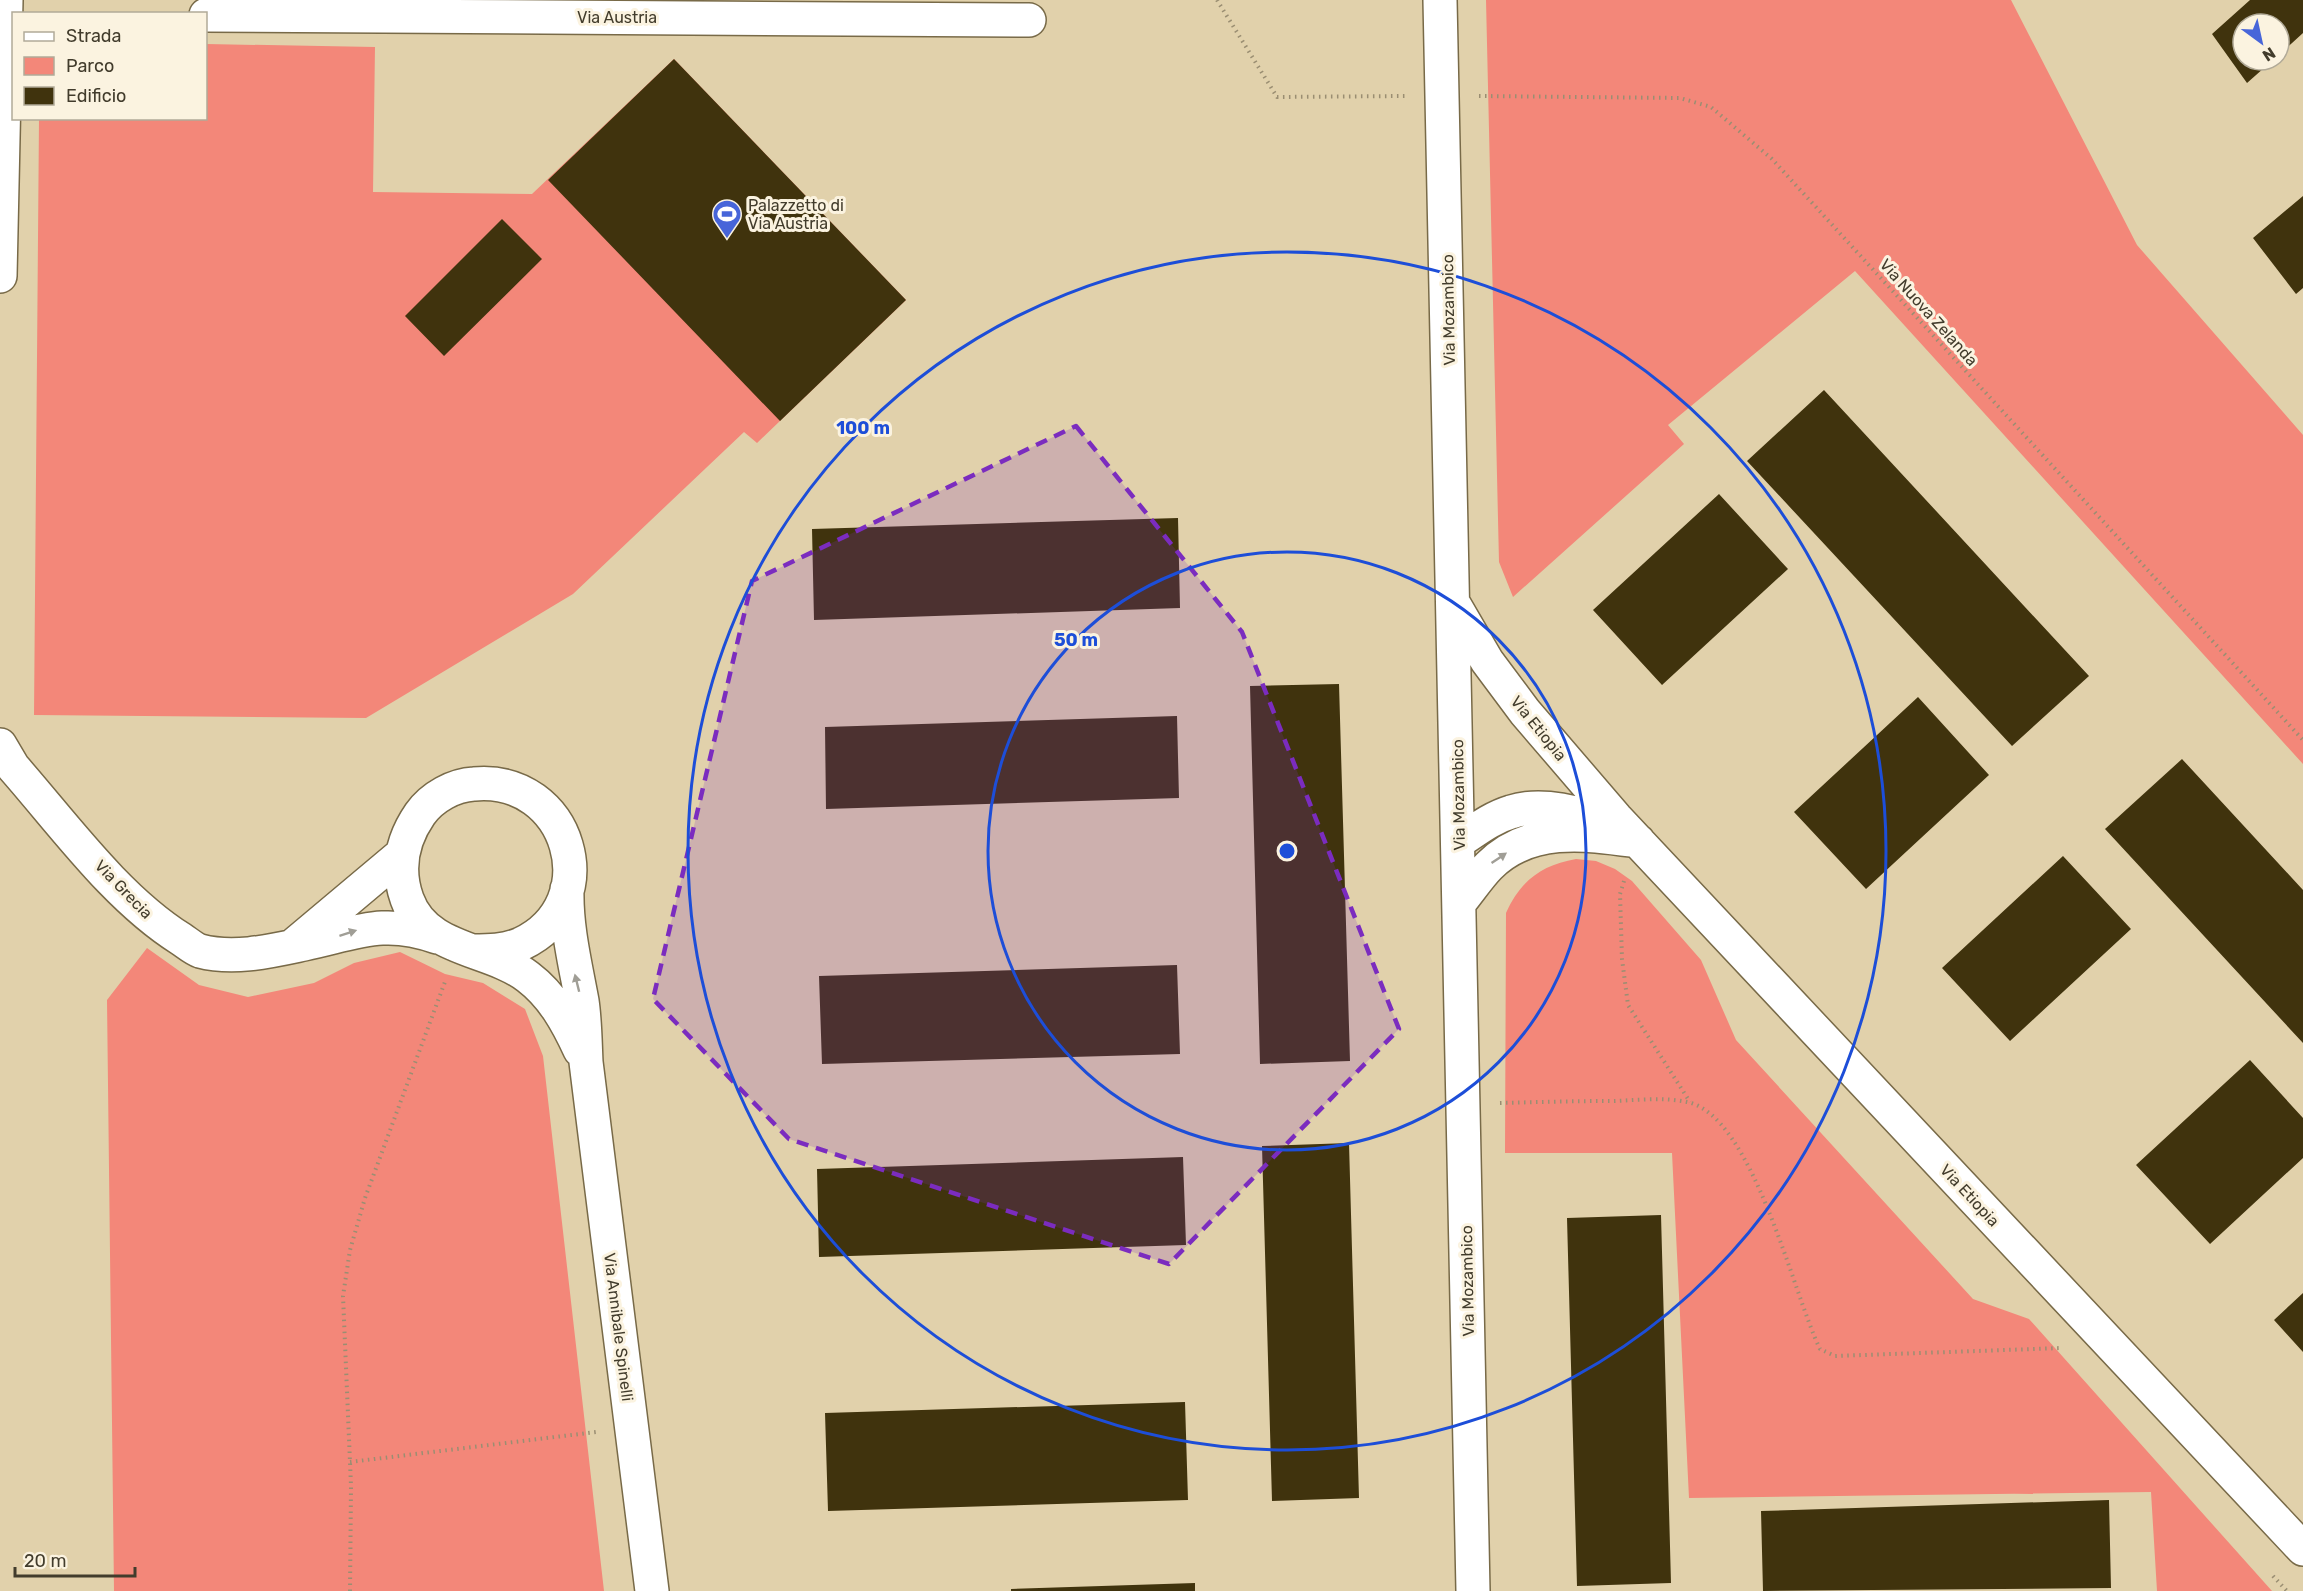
<svg xmlns="http://www.w3.org/2000/svg" width="2303" height="1591" font-family="Rubik,sans-serif">
<style>
.green{fill:#f38779}
.building{fill:#40330d}
.lines{fill:none;stroke-linecap:round;stroke-linejoin:round}
.street-casing{stroke:#786a48;stroke-width:36}
.path{stroke:#9a8e72;stroke-width:4;stroke-dasharray:1.5 4.5;stroke-linecap:butt}
.street{stroke:#fff;stroke-width:33}
.oneway{fill:#a09e96}
.marked{fill:#7b2cbf;fill-opacity:0.2;stroke:#7b2cbf;stroke-width:4.5;stroke-dasharray:12 8;stroke-linejoin:round}
.ring{fill:none;stroke:#1d4ed8;stroke-width:3}
.labels{text-anchor:middle;stroke-width:6;stroke-linejoin:round;paint-order:stroke}
.street-label{font-size:16px;fill:#423c2c;stroke:#fbf3e0}
.poi-label{font-size:16px;fill:#423c2c;stroke:#fbf3e0;text-anchor:start}
.centre{fill:#1d4ed8;stroke:#fbf3e0;stroke-width:3}
.ring-label{font-size:18px;text-anchor:middle;font-weight:bold;fill:#1d4ed8;stroke:#fbf3e0;stroke-width:6;stroke-linejoin:round;paint-order:stroke}
</style>
<rect width="100%" height="100%" fill="#e1d1ab"/>
<path class="green" d="M1486,0H2011L2137,245L2303,435V764L1855,271L1668,425L1684,444L1513,597L1499,562Z
M206,44L375,47L373,192L532,194L674,59L906,300L757,443L744,432L573,594L366,718L34,715L39,119L206,118Z
M1576,859L1596,861L1615,869L1632,881L1701,960L1736,1040L1973,1299L2029,1319L2272,1591H2157L2151,1492L1689,1498L1672,1153H1505L1506,913C1521,880 1542,865 1576,859Z
M147,948L199,985L248,997L314,983L354,963L400,952L445,974L483,983L525,1009L543,1056L604,1591H114L107,1000Z"/>
<path class="building" d="M2250,0H2303V33L2279,55V24H2243V60H2273L2247,83L2212,34Z
M674,59L906,300L780,421L548,180Z
M2303,196V288L2296,294L2253,238Z
M502,219L542,259L444,356L405,316Z
M1824,390L2089,676L2012,746L1747,461Z
M1719,494L1788,569L1662,685L1593,610Z
M1178,518L1180,608L814,620L812,529Z
M1339,684L1350,1061L1260,1064L1250,686Z
M1918,697L1989,775L1866,889L1794,812Z
M1177,716L1179,798L826,809L825,727Z
M2182,759L2303,890V1043L2105,829Z
M2063,856L2131,929L2010,1041L1942,968Z
M1177,965L1180,1054L822,1064L819,976Z
M2250,1060L2303,1118V1158L2210,1244L2136,1165Z
M1349,1143L1359,1498L1272,1501L1262,1146Z
M1183,1157L1186,1245L819,1257L817,1169Z
M1661,1215L1671,1583L1577,1586L1567,1218Z
M2303,1293V1352L2274,1320Z
M1185,1402L1188,1500L828,1511L825,1413Z
M2109,1500L2111,1588L1763,1591L1761,1511Z
M1195,1583V1591H1011V1589Z"/>
<g class="lines">
<g class="street-casing">
<path id="street" d="M1440,0L1473,1591
M206,15L1029,20
M0,276L6,0
M1455,606L1487,661L1525,712L1616,818L2303,1549
M0,745L13,767C64,825 116,898 181,939C187,943 194,949 200,951C234,960 271,951 304,944C356,933 384,918 437,937
M1458,842C1475,831 1491,818 1511,812C1541,802 1582,812 1610,826
M567,889C566,927 575,963 582,1001C585,1021 585,1042 586,1062L652,1591
M1460,902C1470,890 1479,876 1489,866C1530,825 1587,834 1638,841
M295,944L401,855
M472,951C488,951 505,951 521,944C608,903 570,775 474,784C454,785 432,797 420,814C402,840 396,868 407,899C426,952 489,947 528,977C553,996 567,1022 580,1050"/>
</g>
<path class="path" d="M1217,0L1277,97L1406,96
M1479,96L1680,98L1711,107L1772,159L2303,740
M1624,881L1620,894L1622,959L1628,1005L1690,1102
M1500,1103C1538,1102 1576,1101 1614,1101C1638,1100 1664,1097 1687,1102C1753,1115 1793,1294 1820,1349L1835,1356L2062,1348
M350,1462L596,1432
M2273,1576L2287,1591
M350,1591L351,1486L343,1296L350,1250L365,1198L446,979"/>
<use href="#street" class="street"/>
</g>
<defs><path id="oneway-solid" d="M-6-.8H1V-3.2L6.5 0L1 3.2V.8H-6Z" transform="scale(1.5)"/></defs>
<g class="oneway">
<use href="#oneway-solid" transform="translate(1499 858) rotate(-34)"/>
<use href="#oneway-solid" transform="translate(348 933) rotate(-18)"/>
<use href="#oneway-solid" transform="translate(577 983) rotate(-104)"/>
</g>
<path class="marked" d="M1076,426L1242,632L1399,1029L1169,1264L789,1139L653,999L752,581Z"/>
<g class="ring">
<circle cx="1287" cy="851" r="299"/>
<circle cx="1287" cy="851" r="599"/>
</g>
<defs>
<g id="stadium-pin" transform="scale(1.5)"><path d="M0 17L-7.5 6A9.5 9.5 0 1 1 7.5 6Z" fill="#4765d9" stroke="#fbf3e0"/><path d="M0-5a6.5 5 0 1 0 0 10a6.5 5 0 1 0 0-10ZM-3.5-1.8h7v3.6h-7Z" fill="#fff"/></g>
</defs>
<g fill-rule="evenodd">
<use href="#stadium-pin" x="727" y="214"/>
</g>
<g class="labels">
<g class="street-label">
<text x="617" y="23">Via Austria</text>
<text transform="translate(1448 310) rotate(-91)" y="6">Via Mozambico</text>
<text transform="translate(1929 312) rotate(48)" y="6">Via Nuova Zelanda</text>
<text transform="translate(1539 728) rotate(51)" y="6">Via Etiopia</text>
<text transform="translate(1458 795) rotate(-91)" y="6">Via Mozambico</text>
<text transform="translate(124 889) rotate(46)" y="6">Via Grecia</text>
<text transform="translate(1970 1195) rotate(47)" y="6">Via Etiopia</text>
<text transform="translate(1467 1281) rotate(-91)" y="6">Via Mozambico</text>
<text transform="translate(619 1327) rotate(83)" y="6">Via Annibale Spinelli</text>
</g>
<g class="poi-label">
<text x="748" y="211">Palazzetto di<tspan x="748" dy="18">Via Austria</tspan></text>
</g>
</g>
<circle cx="1287" cy="851" r="9" class="centre"/>
<g class="ring-label">
<text x="863" y="434">100 m</text>
<text x="1076" y="646">50 m</text>
</g>
<rect x="12" y="12" width="195" height="108" fill="#fbf3e0" stroke="#b1aa98" stroke-width="1.5"/>
<rect x="24" y="32" width="30" height="9" fill="#ffffff" stroke="#b1aa98" stroke-width="1.5"/>
<text x="66" y="42" font-size="18" fill="#423c2c">Strada</text>
<rect x="24" y="57" width="30" height="18" fill="#f38779" stroke="#b1aa98" stroke-width="1.5"/>
<text x="66" y="72" font-size="18" fill="#423c2c">Parco</text>
<rect x="24" y="87" width="30" height="18" fill="#40330d" stroke="#b1aa98" stroke-width="1.5"/>
<text x="66" y="102" font-size="18" fill="#423c2c">Edificio</text>
<g transform="translate(2261 42) rotate(147)"><circle r="28" fill="#fbf3e0" stroke="#b1aa98" stroke-width="1.5"/>
<path d="M0-4.5L10 22L0 15L-10 22Z" fill="#4765d9"/>
<text y="-9" font-size="16" font-weight="bold" text-anchor="middle" fill="#423c2c">N</text>
</g>
<path d="M15 1567v9h120v-9" fill="none" stroke="#423c2c" stroke-width="3"/>
<text x="24" y="1567" font-size="18" fill="#423c2c" stroke="#fbf3e0" stroke-width="4.5" paint-order="stroke">20 m</text>
</svg>
